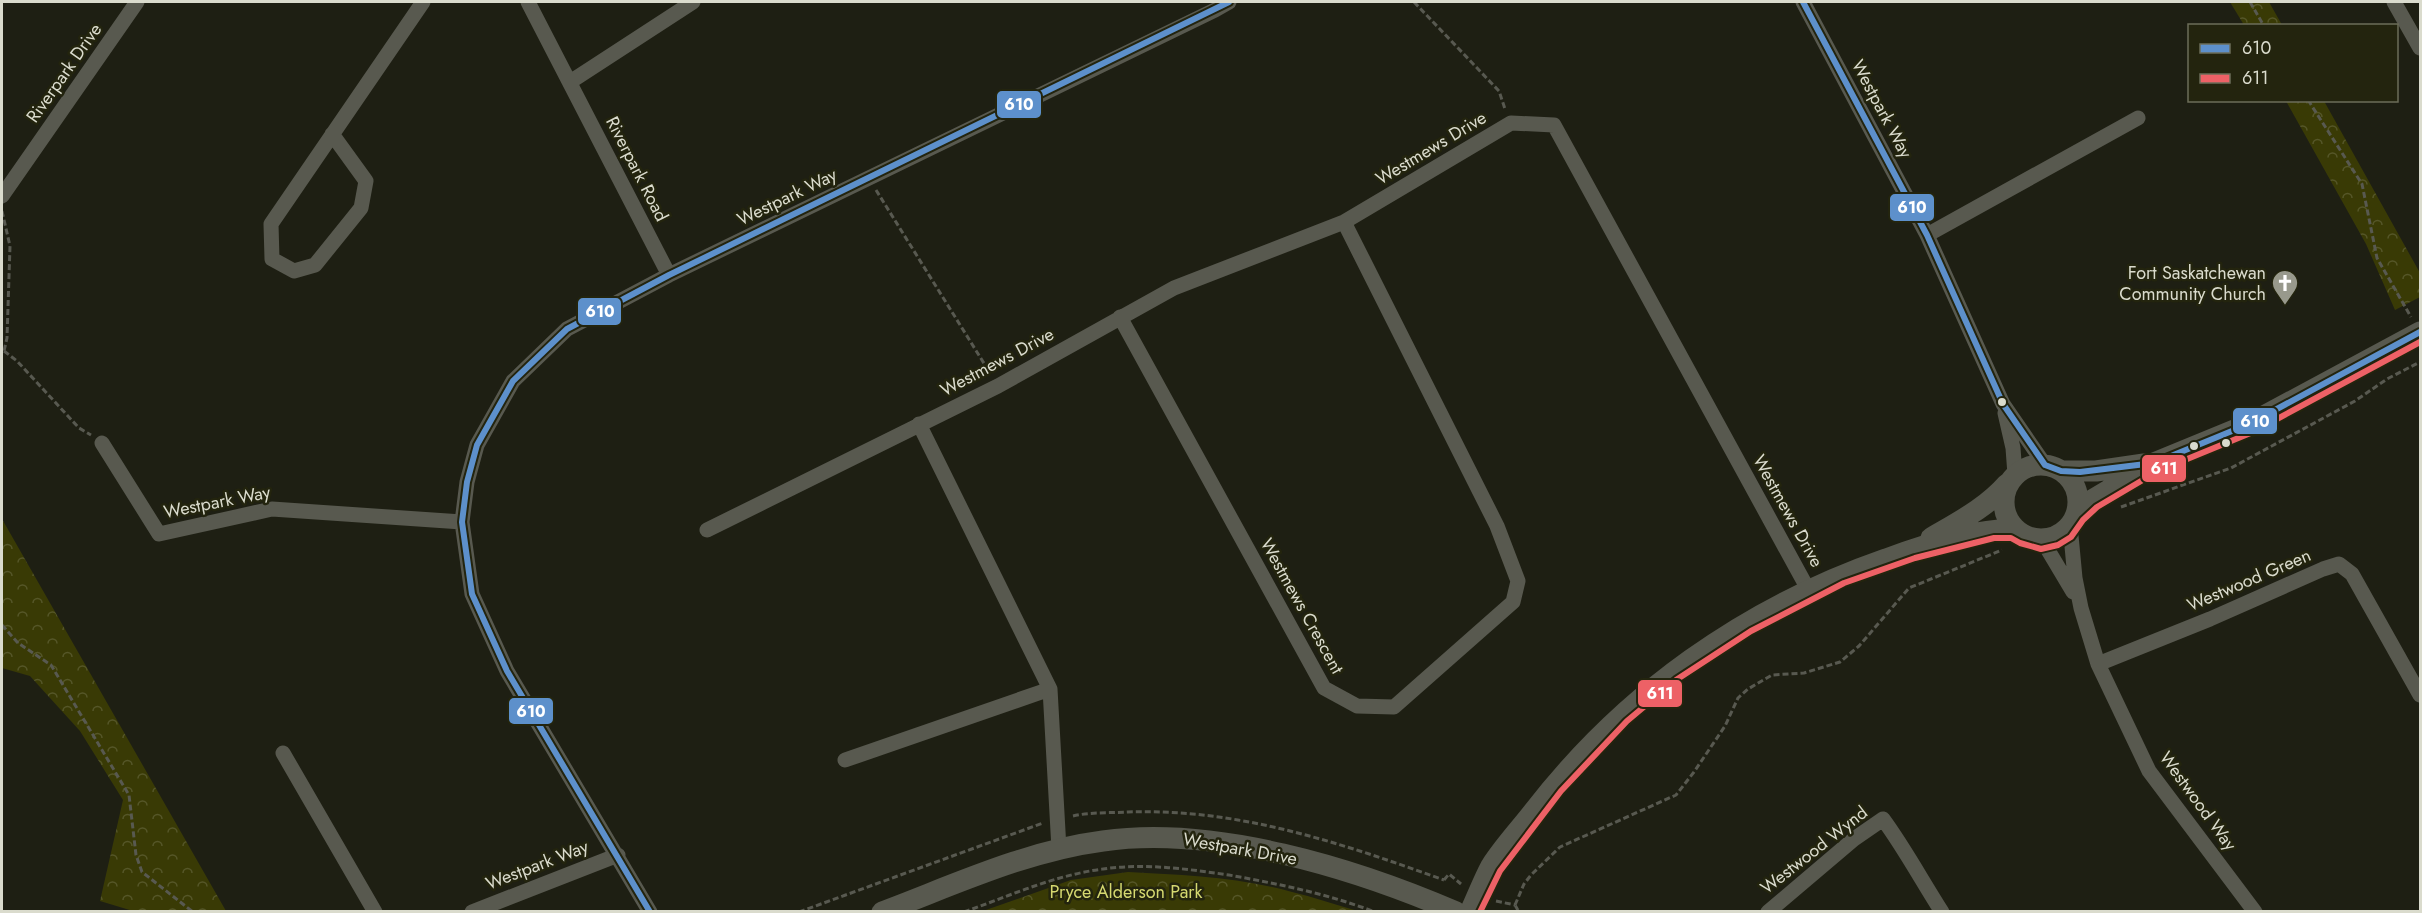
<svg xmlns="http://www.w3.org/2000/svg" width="2422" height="913" font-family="Jost,sans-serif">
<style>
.forest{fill:url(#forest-crowns)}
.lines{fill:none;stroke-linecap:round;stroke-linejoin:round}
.path{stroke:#585950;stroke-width:3;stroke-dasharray:6 3;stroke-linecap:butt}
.street{stroke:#58594f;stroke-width:15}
.secondary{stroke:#58594f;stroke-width:21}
.bus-1-casing{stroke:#23240e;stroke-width:10}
.bus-2-casing{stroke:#23240e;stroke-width:10}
.bus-1{stroke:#5d90cb;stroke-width:6}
.bus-2{stroke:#ed6166;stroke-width:6}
.bus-dot{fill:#dadbcd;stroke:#23240e;stroke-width:2}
.labels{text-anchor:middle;stroke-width:5;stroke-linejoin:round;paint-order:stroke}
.street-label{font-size:18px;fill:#dadbcd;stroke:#23240e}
.poi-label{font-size:18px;fill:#dadbcd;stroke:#23240e;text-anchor:end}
.park-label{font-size:18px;fill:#d5d870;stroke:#23240e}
.line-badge{stroke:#23240e;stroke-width:2}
.badge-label{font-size:16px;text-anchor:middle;font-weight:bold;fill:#fff}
</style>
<defs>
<pattern id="forest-crowns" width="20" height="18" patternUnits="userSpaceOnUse" patternTransform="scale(1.5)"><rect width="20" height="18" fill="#393a05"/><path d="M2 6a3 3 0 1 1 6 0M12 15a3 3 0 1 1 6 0" fill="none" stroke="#555628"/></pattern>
</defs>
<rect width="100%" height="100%" fill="#1e1f13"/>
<path class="forest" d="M2230,2H2269L2282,25H2244Z
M2286,101H2324L2420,273V297L2395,310L2366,244Z
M2,519L226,911H133L100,901L123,800L80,731L30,676L2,668Z
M1128,872C1183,875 1239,877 1292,892C1314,897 1336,905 1358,911H983L1071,880Z"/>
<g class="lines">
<path class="path" d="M1414,2L1499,91L1505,109
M2250,2L2264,26
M2308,100L2362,184L2377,258L2411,317
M876,190L990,373
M2,211L10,246L7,338L4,351L2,353
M4,351L17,361L79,428L91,435
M2121,507L2231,468L2355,401L2387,379L2420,362
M2,625L18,643L51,665L129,795L136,855L142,872L193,912
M1073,816C1090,812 1110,813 1128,812C1238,808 1341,843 1444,880
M1444,880L1449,874L1461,884
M1496,901L1515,905
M1515,905L1524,884L1531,875L1560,847L1676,795L1694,772L1725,726L1738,698L1748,689L1772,675L1804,673L1840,662L1859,646L1909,588L2002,550
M1515,905L1519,912
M799,912L1043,823
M964,912C1009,896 1055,875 1103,869C1146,863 1187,869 1229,875C1279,884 1328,894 1375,912"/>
<path class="street" d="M528,2L669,275
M1803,2L1927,235L2003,404L2045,465
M2394,2L2420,48
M570,82L693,2
M332,134L366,181L361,208L315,265L294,271L272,259L271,224L423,2
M2,196L137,2
M1927,235L2138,118
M1120,317L1324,688L1357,706L1394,707L1513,602L1518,581L1497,526L1344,222
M2005,413L2013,448L2015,475
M919,424L1050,689L1059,849
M102,443L159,534L272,509L462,522
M2070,525L2075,578L2081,608L2098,664L2149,771L2255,912
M707,530L998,386L1174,288L1344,222L1511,123L1554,125L1809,591
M2042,540L2073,592
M2098,664L2210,619L2323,569L2339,564L2352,574L2420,695
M283,753L375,912
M845,760L1050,689
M472,912L618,855
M650,912L507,671L472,594L462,522L467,482L477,445L513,381L567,329L669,275L1215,10L1229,2
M1768,912L1854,839L1883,819C1905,849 1922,881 1942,912"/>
<path class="secondary" d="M2004 502a37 37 0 1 1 74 0a37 37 0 1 1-74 0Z
M2061,471H2096L2144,464
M2076,514L2092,500L2154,463L2249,424L2420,332
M1931,538C1958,522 1986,508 2007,484
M882,912C954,885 1026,851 1103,841C1214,825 1354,868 1456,912
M1470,912C1477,897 1483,881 1491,866C1503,847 1519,830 1533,812C1624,694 1745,608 1886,559C1926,544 1971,530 2014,529"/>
<g class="bus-1-casing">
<path id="bus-1" d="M1803,2L1927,235L2003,404L2045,465L2061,471L2080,472L2154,463L2249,424L2420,332
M650,912L507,671L472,594L462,522L467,482L477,445L513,381L567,329L669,275L1229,2"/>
</g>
<g class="bus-2-casing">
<path id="bus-2" d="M1480,912L1500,871L1561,791L1627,721L1676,680L1751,631L1844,583L1915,558L1994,538H2011L2020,543L2041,549L2058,545L2071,537L2083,520L2097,507L2158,471L2253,432L2420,342"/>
</g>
<use href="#bus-1" class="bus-1"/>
<use href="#bus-2" class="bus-2"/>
</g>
<defs>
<g id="church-pin" transform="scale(1.35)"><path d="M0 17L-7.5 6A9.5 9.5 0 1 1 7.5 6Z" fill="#98998c" stroke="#23240e"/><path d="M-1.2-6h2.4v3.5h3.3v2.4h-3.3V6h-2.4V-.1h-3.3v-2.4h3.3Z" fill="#fff"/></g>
</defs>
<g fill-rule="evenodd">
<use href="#church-pin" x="2285" y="283"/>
</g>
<g class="bus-dot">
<circle cx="2002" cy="402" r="5"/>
<circle cx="2226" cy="443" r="5"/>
<circle cx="2194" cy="446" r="5"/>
</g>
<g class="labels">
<g class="street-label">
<text transform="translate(64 73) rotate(-55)" y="6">Riverpark Drive</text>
<text transform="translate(1882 109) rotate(62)" y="6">Westpark Way</text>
<text transform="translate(1431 148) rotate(-31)" y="6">Westmews Drive</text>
<text transform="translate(637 169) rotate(63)" y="6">Riverpark Road</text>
<text transform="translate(787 197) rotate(-26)" y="6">Westpark Way</text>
<text transform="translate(997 362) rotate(-28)" y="6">Westmews Drive</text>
<text transform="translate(217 502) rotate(-11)" y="6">Westpark Way</text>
<text transform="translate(1788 511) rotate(61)" y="6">Westmews Drive</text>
<text transform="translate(2249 580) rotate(-23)" y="6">Westwood Green</text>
<text transform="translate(1302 606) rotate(61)" y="6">Westmews Crescent</text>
<text transform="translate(2198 801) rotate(54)" y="6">Westwood Way</text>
<text transform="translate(1240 849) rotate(10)" y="6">Westpark Drive</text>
<text transform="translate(1814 850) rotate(-38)" y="6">Westwood Wynd</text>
<text transform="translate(537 865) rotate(-21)" y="6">Westpark Way</text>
</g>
<g class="poi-label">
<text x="2266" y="279">Fort Saskatchewan<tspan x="2266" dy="21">Community Church</tspan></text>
</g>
<g class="park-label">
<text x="1126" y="898">Pryce Alderson Park</text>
</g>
</g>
<g class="line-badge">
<rect x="996" y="90" width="46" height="29" rx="6" fill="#5d90cb"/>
<rect x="1889" y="193" width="46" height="29" rx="6" fill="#5d90cb"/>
<rect x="577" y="297" width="45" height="29" rx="6" fill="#5d90cb"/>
<rect x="2232" y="407" width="46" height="28" rx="6" fill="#5d90cb"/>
<rect x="2141" y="454" width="46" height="29" rx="6" fill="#ed6166"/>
<rect x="1637" y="679" width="46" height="29" rx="6" fill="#ed6166"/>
<rect x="508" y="697" width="46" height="28" rx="6" fill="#5d90cb"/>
</g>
<g class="badge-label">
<text x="1019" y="110">610</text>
<text x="1912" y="213">610</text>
<text x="600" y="317">610</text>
<text x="2255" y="427">610</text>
<text x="2164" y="474">611</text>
<text x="1660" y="699">611</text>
<text x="531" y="717">610</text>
</g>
<rect width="2422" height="913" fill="none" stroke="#dadbcd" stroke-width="6"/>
<rect x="2188" y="24" width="210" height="78" fill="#23240e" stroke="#6c6d5a" stroke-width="1.5"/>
<rect x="2200" y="44" width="30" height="9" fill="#5d90cb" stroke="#6c6d5a" stroke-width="1.5"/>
<text x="2242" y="54" font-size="18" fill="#dadbcd">610</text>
<rect x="2200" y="74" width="30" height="9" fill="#ed6166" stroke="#6c6d5a" stroke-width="1.5"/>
<text x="2242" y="84" font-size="18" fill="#dadbcd">611</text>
</svg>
